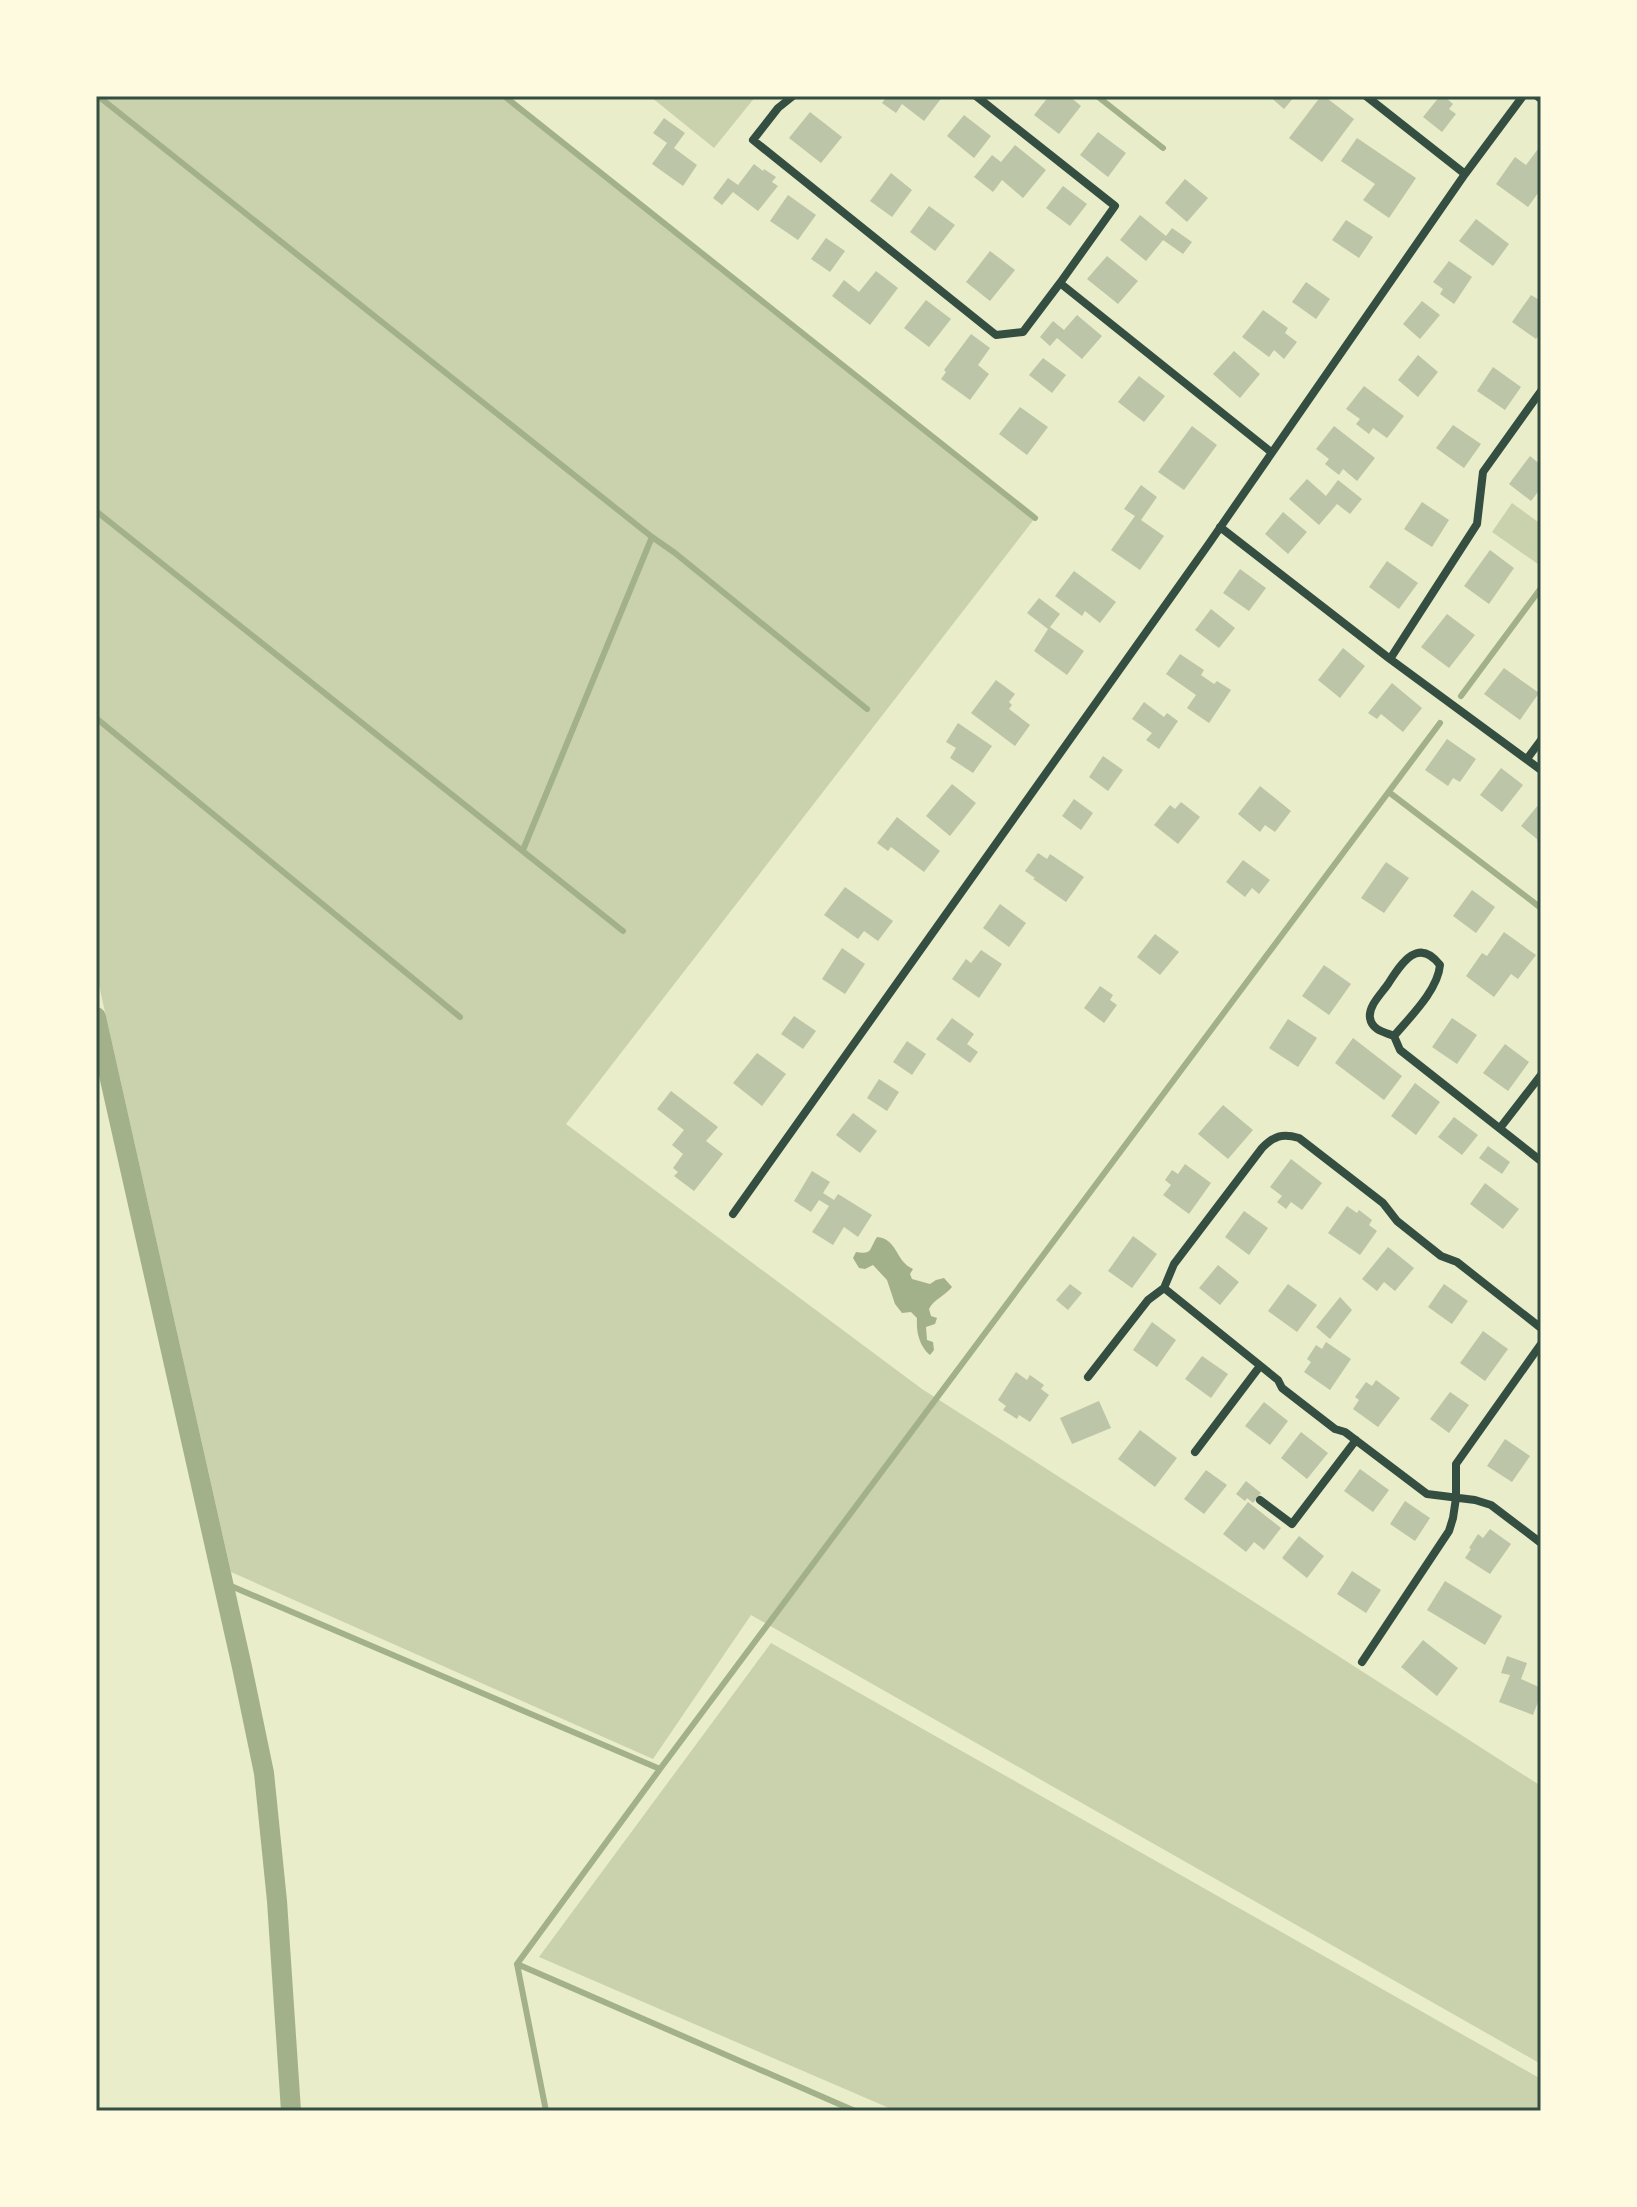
<svg xmlns="http://www.w3.org/2000/svg" width="1637" height="2207" font-family="'Open Sans',sans-serif">
<style>
.green{fill:#cad2ad}
.water{fill:#a3b18a}
.lines{fill:none;stroke-linecap:round;stroke-linejoin:round}
.stream{stroke:#a3b18a;stroke-width:6}
.canal{stroke:#a3b18a;stroke-width:20}
.building{fill:#bcc5a7}
.minor{stroke:#344e41;stroke-width:8}
.neatline{fill:none;stroke:#344e41;stroke-width:3}
</style>
<rect width="100%" height="100%" fill="#e9edc9"/>
<path class="green" d="M96,96H500L1035,518L566,1124L922,1389L1541,1786V2064L751,1615L653,1759L231,1572L96,972Z
M652,96H756L714,148L651,97Z
M1512,503L1541,524V559L1538,564L1492,532Z
M771,1643L1541,2079V2111H896L539,1957Z"/>
<path class="water" d="M877,1237C898,1239 895,1261 913,1269L910,1274L912,1279L930,1284L936,1280L944,1278L952,1287C945,1296 934,1299 929,1309L931,1316L937,1318L935,1324L926,1327L927,1340L933,1342L934,1350L930,1355C919,1346 916,1331 917,1318L911,1312L902,1313L895,1304L887,1280L873,1265L865,1269L859,1268L853,1258L856,1252C873,1255 869,1249 877,1237Z"/>
<g class="lines">
<path class="stream" d="M98,96L652,537L523,850
M504,96L1035,518
M1097,96L1163,148
M96,511L623,931
M652,537L675,553L867,709
M1461,696L1541,588
M96,718L460,1017
M1390,793L1541,908
M224,1583L660,1769L1440,723
M517,1964L855,2111
M546,2111L517,1964L660,1769"/>
<path class="canal" d="M96,1017L242,1667L264,1773L277,1901L291,2111"/>
</g>
<path class="building" d="M887,96H943L924,121L902,104L896,113L882,103Z
M1049,96H1069L1081,106L1059,134L1034,115Z
M1269,96H1295L1284,109Z
M1321,96H1324L1354,119L1322,162L1289,138Z
M1440,96H1444L1453,104L1449,109L1456,114L1442,132L1423,117Z
M810,112L842,137L821,163L789,138Z
M964,115L991,136L974,158L947,136Z
M664,118L685,133L674,148L697,165L683,186L652,164L667,143L653,133Z
M1098,132L1126,153L1108,177L1080,155Z
M1357,138L1416,178L1389,218L1363,200L1375,184L1341,161Z
M1015,145L1046,170L1023,198L1002,180L993,192L974,177L992,155L1001,162Z
M1538,149L1541,151V189L1528,207L1496,184L1515,157L1526,165Z
M754,164L763,171L764,169L776,177L772,182L778,186L758,211L733,192L722,205L713,198L728,178L738,185Z
M891,173L912,190L892,217L870,201Z
M1185,179L1208,198L1187,222L1165,203Z
M1063,186L1087,204L1070,226L1046,208Z
M788,195L816,215L798,240L770,221Z
M929,206L955,225L935,251L910,232Z
M1140,215L1166,236L1172,228L1192,242L1183,254L1163,240L1146,261L1120,240Z
M1476,219L1509,244L1493,266L1459,241Z
M1346,220L1373,237L1359,258L1332,240Z
M826,238L845,251L830,272L811,259Z
M990,251L1015,270L990,301L966,282Z
M1107,256L1138,281L1118,304L1087,279Z
M1449,261L1472,277L1454,304L1440,294L1443,289L1433,282Z
M876,271L898,288L870,325L832,296L844,280L859,292Z
M1306,282L1330,299L1316,319L1292,302Z
M1531,295L1541,301V333L1536,339L1512,322Z
M926,300L951,319L929,347L904,328Z
M1422,301L1440,315L1420,339L1403,324Z
M1263,310L1288,328L1285,333L1297,342L1284,359L1274,350L1269,357L1242,337Z
M1077,315L1102,336L1082,359L1057,338L1050,346L1040,337L1053,321L1064,330Z
M971,334L990,348L978,365L989,374L970,400L941,379L946,372L944,370Z
M1234,351L1260,374L1240,398L1213,374Z
M1418,355L1438,372L1418,397L1398,380Z
M1043,358L1066,375L1052,393L1029,375Z
M1493,367L1521,387L1505,410L1477,391Z
M1139,376L1165,396L1144,422L1118,402Z
M1364,386L1404,416L1387,438L1373,428L1369,434L1356,424L1360,419L1346,409Z
M1020,407L1048,427L1027,455L999,434Z
M1453,425L1481,444L1464,468L1436,448Z
M1192,426L1217,445L1184,490L1158,472Z
M1334,426L1375,458L1357,481L1343,469L1339,475L1325,464L1329,459L1316,449Z
M1530,456L1541,465V488L1531,501L1509,484Z
M1307,479L1326,496L1338,480L1362,499L1350,514L1337,504L1319,525L1289,499Z
M1141,485L1157,497L1141,520L1164,536L1140,570L1111,550L1135,516L1124,509Z
M1422,502L1449,520L1432,547L1404,529Z
M1283,512L1307,532L1288,554L1265,534Z
M1490,550L1514,568L1489,604L1464,586Z
M1387,561L1418,583L1399,609L1369,587Z
M1240,569L1266,588L1249,611L1223,593Z
M1074,571L1116,602L1100,623L1085,611L1082,616L1055,596Z
M1039,598L1060,614L1050,627L1084,651L1067,675L1034,651L1048,629L1027,613Z
M1211,609L1235,628L1219,648L1195,630Z
M1447,614L1475,635L1449,668L1421,647Z
M1343,648L1365,666L1340,698L1318,680Z
M1180,654L1204,670L1201,675L1214,684L1217,681L1231,690L1209,723L1187,708L1196,695L1166,674Z
M1504,668L1539,693L1520,720L1484,694Z
M996,680L1015,694L1009,702L1012,705L1009,709L1030,725L1015,746L971,713Z
M1392,683L1422,708L1403,732L1381,714L1377,719L1368,713Z
M1144,702L1164,717L1167,713L1178,721L1159,749L1146,740L1152,733L1132,719Z
M958,723L992,746L973,773L950,758L956,748L946,742Z
M1447,739L1476,759L1460,782L1453,778L1448,786L1425,770Z
M1103,756L1123,770L1108,791L1089,777Z
M1501,768L1523,785L1502,812L1480,795Z
M952,784L976,803L950,836L926,816Z
M1260,786L1291,811L1275,832L1265,825L1260,832L1238,814Z
M1074,799L1093,813L1081,830L1062,816Z
M1181,802L1200,817L1178,844L1154,825L1170,805L1175,809Z
M1539,804L1541,805L1540,850L1537,839L1521,826Z
M897,817L940,851L924,872L891,847L888,851L877,843Z
M1038,853L1047,859L1050,854L1084,877L1066,902L1033,879L1035,878L1025,871Z
M1243,860L1270,880L1259,894L1252,888L1245,897L1226,882Z
M1386,862L1409,878L1384,913L1361,898Z
M845,887L893,921L878,941L864,931L858,939L824,915Z
M1472,890L1495,907L1476,933L1453,916Z
M1000,904L1026,923L1009,947L983,928Z
M1504,932L1536,955L1518,979L1511,974L1494,997L1466,976L1482,953L1487,956Z
M1155,934L1179,952L1160,975L1137,957Z
M842,948L865,964L845,994L822,979Z
M981,950L1002,964L979,998L952,979L966,959L971,963Z
M1324,965L1351,984L1329,1015L1302,996Z
M1100,986L1113,995L1110,1000L1117,1005L1104,1023L1084,1008Z
M794,1016L816,1031L803,1049L781,1034Z
M952,1018L974,1034L967,1044L978,1052L970,1063L936,1039Z
M1452,1018L1477,1035L1457,1064L1432,1047Z
M1288,1019L1317,1038L1298,1067L1269,1048Z
M1353,1038L1402,1076L1384,1100L1335,1063Z
M907,1041L926,1054L912,1075L893,1062Z
M1505,1044L1529,1062L1508,1091L1483,1073Z
M757,1053L786,1074L762,1106L733,1083Z
M879,1079L899,1092L887,1111L867,1098Z
M1415,1083L1440,1102L1416,1135L1391,1116Z
M671,1091L718,1127L706,1141L723,1154L694,1191L674,1176L678,1172L673,1168L683,1154L672,1145L684,1130L657,1109Z
M1223,1105L1253,1130L1228,1159L1198,1134Z
M853,1113L877,1131L860,1153L836,1135Z
M1454,1117L1478,1135L1462,1155L1438,1137Z
M1488,1146L1510,1162L1502,1174L1479,1158Z
M1291,1159L1322,1183L1302,1210L1291,1202L1286,1209L1277,1202L1282,1196L1270,1187Z
M1185,1164L1211,1183L1189,1214L1163,1195L1171,1185L1165,1180L1172,1170L1178,1174Z
M812,1171L830,1182L823,1193L834,1200L838,1194L872,1215L858,1237L844,1227L833,1245L812,1232L829,1206L819,1200L811,1212L794,1201Z
M1485,1183L1519,1209L1503,1229L1470,1204Z
M1347,1206L1357,1213L1359,1210L1372,1220L1369,1225L1377,1231L1360,1255L1328,1233Z
M1244,1211L1268,1228L1249,1255L1225,1237Z
M1133,1236L1157,1254L1132,1288L1108,1271Z
M1388,1247L1414,1268L1395,1291L1384,1282L1377,1291L1362,1279Z
M1218,1265L1239,1282L1220,1305L1199,1288Z
M1070,1284L1082,1293L1068,1310L1056,1300Z
M1288,1284L1317,1305L1297,1332L1268,1311Z
M1444,1284L1468,1301L1452,1324L1428,1307Z
M1340,1297L1352,1310L1330,1339L1316,1327Z
M1152,1322L1176,1340L1157,1367L1133,1350Z
M1483,1331L1508,1349L1485,1381L1460,1363Z
M1326,1342L1351,1359L1330,1390L1304,1372L1311,1362L1307,1359L1316,1345L1322,1349Z
M1202,1356L1228,1374L1211,1398L1185,1379Z
M1016,1372L1027,1380L1030,1375L1044,1385L1041,1389L1049,1395L1030,1422L1019,1415L1017,1419L1003,1410L1006,1406L998,1400Z
M1376,1380L1400,1398L1378,1427L1353,1409L1359,1400L1355,1397L1366,1382L1372,1386Z
M1450,1392L1469,1405L1449,1433L1430,1419Z
M1099,1401L1111,1428L1072,1444L1060,1418Z
M1264,1402L1288,1421L1270,1445L1245,1426Z
M1140,1430L1177,1458L1155,1487L1118,1459Z
M1301,1432L1328,1453L1307,1479L1281,1458Z
M1505,1439L1530,1456L1512,1482L1487,1466Z
M1360,1469L1389,1490L1373,1512L1344,1491Z
M1206,1470L1227,1485L1204,1514L1184,1499Z
M1246,1481L1261,1493L1253,1503L1247,1498L1245,1501L1236,1494Z
M1405,1501L1430,1518L1415,1541L1390,1524Z
M1248,1502L1281,1528L1264,1550L1254,1542L1246,1552L1223,1534Z
M1490,1529L1511,1544L1490,1574L1465,1558L1471,1549L1469,1548L1478,1534L1483,1538Z
M1299,1536L1324,1556L1307,1578L1282,1558Z
M1352,1571L1381,1590L1366,1613L1337,1594Z
M1445,1581L1502,1616L1485,1645L1427,1610Z
M1423,1640L1458,1668L1437,1696L1401,1667Z
M1507,1656L1527,1663L1521,1679L1541,1688V1694L1533,1715L1499,1702L1510,1675L1501,1673Z"/>
<g class="lines">
<path class="minor" d="M793,96L778,108L753,140L996,335L1023,332L1060,283L1271,452
M976,96L1115,206L1060,283
M1366,96L1465,174
M1537,96L1541,99
M1220,527L1390,659L1541,770
M1390,659L1477,524L1483,472L1541,391
M1527,759L1541,740
M1394,1036C1410,1017 1438,990 1440,965C1418,936 1401,964 1388,984C1382,993 1368,1006 1370,1018C1372,1030 1384,1032 1394,1036L1400,1050L1541,1161
M1500,1128L1541,1075
M733,1214L1208,545L1465,174L1523,96
M1541,1328L1457,1262L1441,1256L1397,1221L1383,1203L1299,1138C1282,1133 1274,1136 1262,1148L1174,1264L1164,1288L1278,1380L1282,1388L1335,1429L1345,1432L1427,1494L1475,1500L1491,1505L1541,1543
M1088,1377L1148,1300L1164,1288
M1195,1452L1260,1366
M1260,1500L1292,1524L1356,1440
M1362,1662L1449,1531L1453,1518L1456,1498V1464L1541,1344"/>
</g>
<rect width="1637" height="2207" fill="none" stroke="#fefae0" stroke-width="196"/>
<rect x="98" y="98" width="1441" height="2011" class="neatline"/>
</svg>
